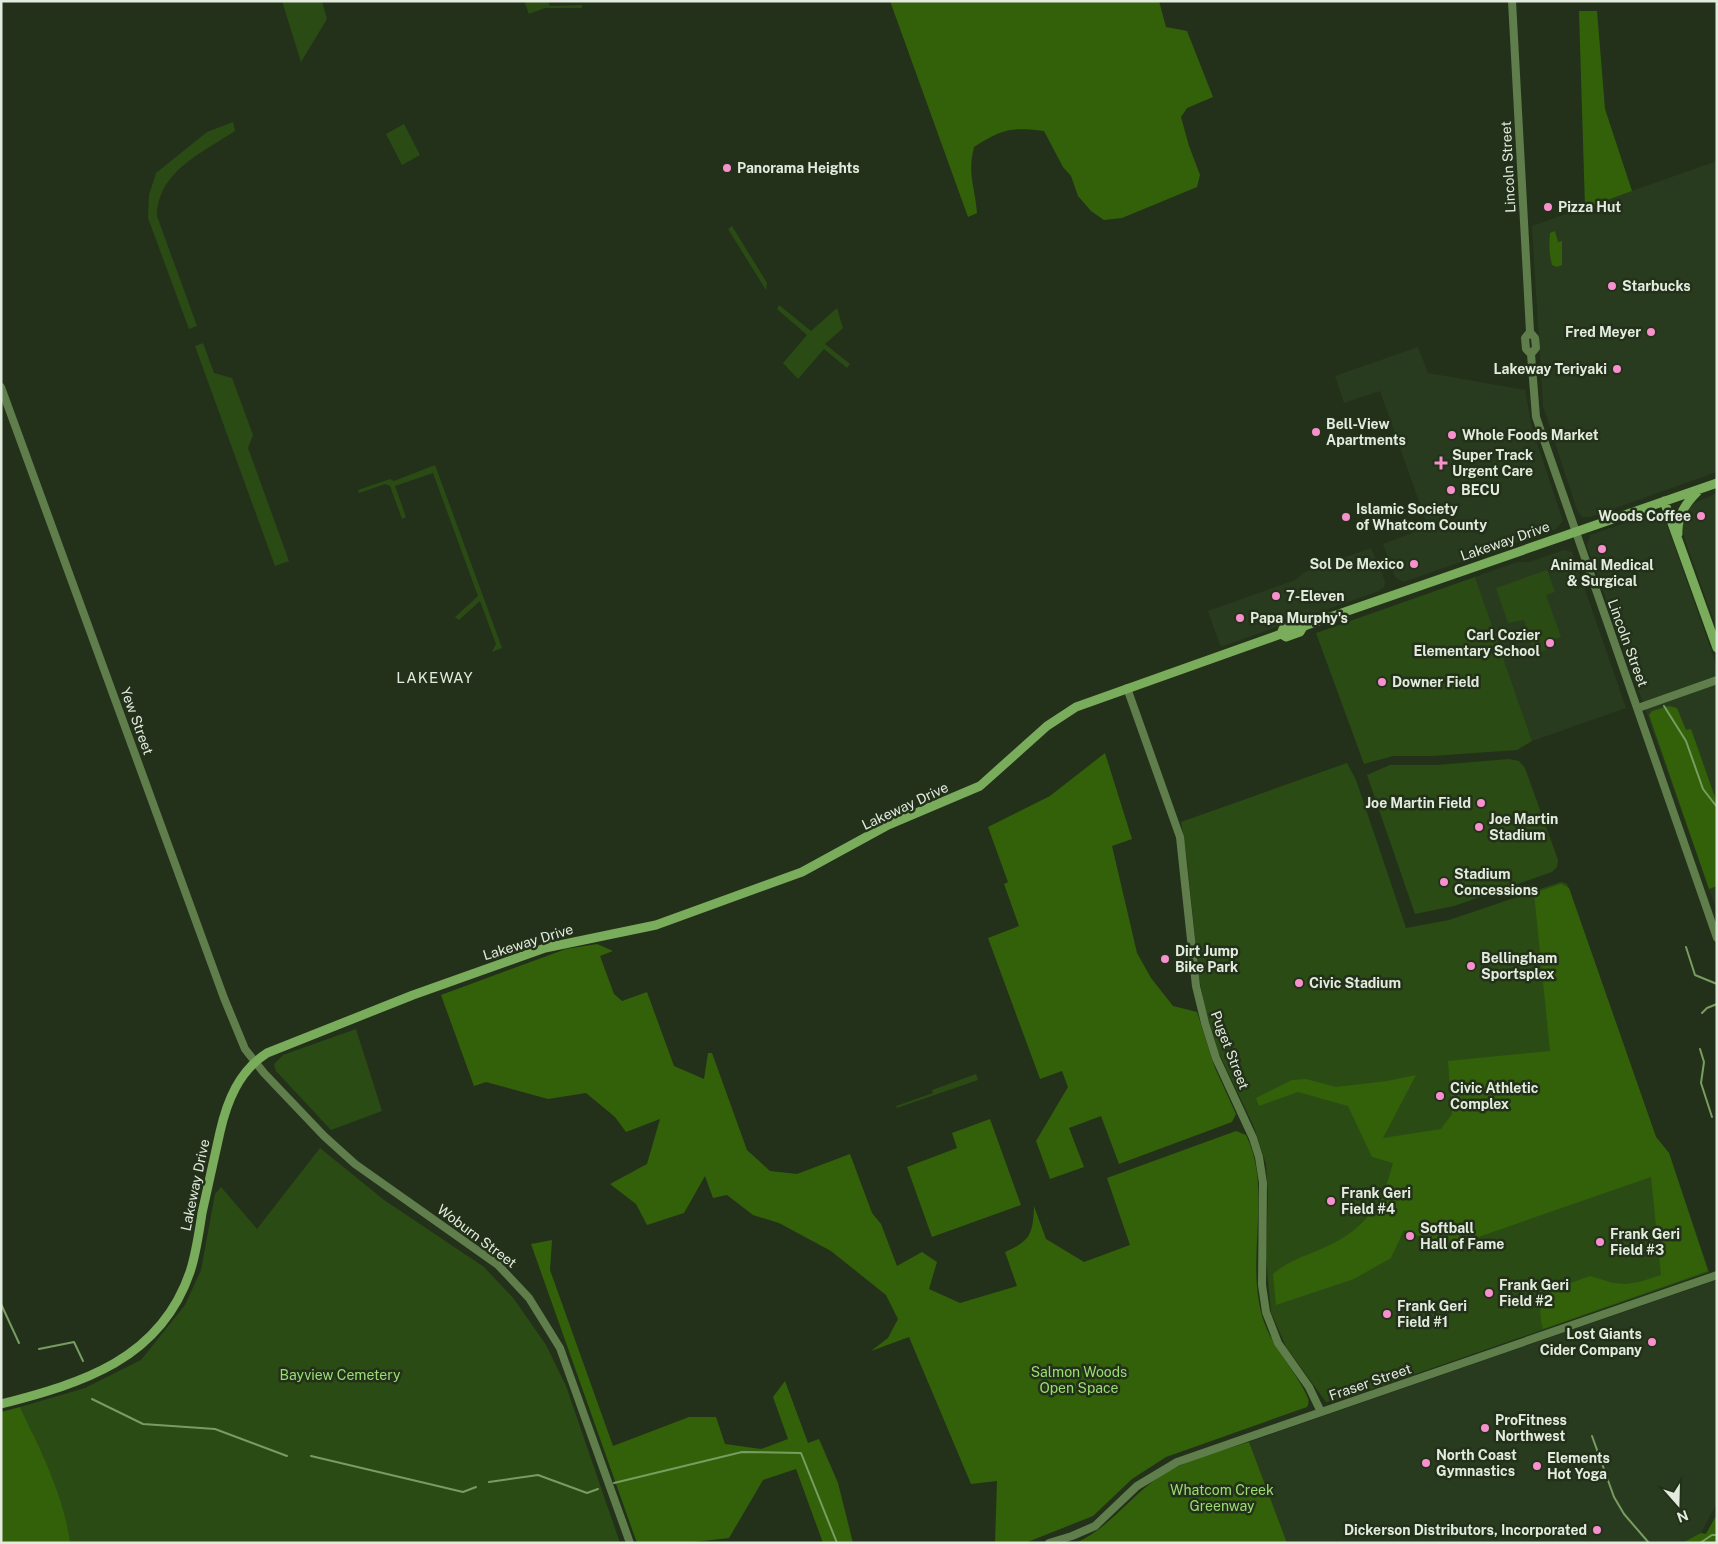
<svg xmlns="http://www.w3.org/2000/svg" width="1718" height="1544" font-family="'Public Sans',sans-serif">
<style>
.built{fill:#293b1e}
.green{fill:#2b4b14}
.forest{fill:#336109}
.lines{fill:none;stroke-linecap:round;stroke-linejoin:round}
.stream{stroke:#789d60;stroke-width:2}
.tertiary{stroke:#5f7e4c;stroke-width:8}
.secondary{stroke:#7aad5b;stroke-width:9}
.poi-dot{fill:#f790cd;stroke:#23311a;stroke-width:2}
.labels{text-anchor:middle;stroke-width:5;stroke-linejoin:round;paint-order:stroke}
.street-label{font-size:14px;fill:#e2ebdd;stroke:#23311a}
.poi-label{font-size:14px;font-weight:bold;fill:#e2ebdd;stroke:#23311a;text-anchor:start}
.park-label{font-size:14px;fill:#9bdd73;stroke:#23311a}
.neighbourhood-label{font-size:15px;letter-spacing:1px;fill:#e2ebdd;stroke:#23311a}
</style>
<rect width="100%" height="100%" fill="#23311a"/>
<path class="built" d="M1717,161V472L1590,517H1582L1577,510L1543,406L1532,226Z
M1418,347L1428,373L1525,390L1532,428L1563,521L1556,529L1403,582L1395,577L1383,544L1428,527L1380,391L1344,403L1335,376Z
M1717,493V630L1684,537L1682,523L1690,505Z
M1647,515L1658,516L1666,522L1717,667V911L1587,546L1590,535Z
M1371,548L1385,581L1384,587L1379,591L1223,646L1220,645L1208,611L1295,580L1305,572Z
M1564,550L1572,552L1626,708L1532,741L1475,577L1517,562H1529Z
M1717,1280V1503L1701,1533L1682,1543H1658L1655,1541L1652,1543H1287L1249,1442Z"/>
<path class="green" d="M282,1H322L327,19L301,62Z
M524,1H548L550,6L582,5V8H545L529,14Z
M233,122L235,131C202,153 158,171 157,216L197,326L189,329L148,218L149,195L156,173L207,132Z
M404,124L420,155L402,165L386,134Z
M732,226L767,283L766,290L728,229Z
M779,305L811,331L837,308L843,328L825,344L850,364L847,368L824,349L798,379L783,363L807,335L777,309Z
M203,343L214,373L232,378L253,435L248,448L289,561L275,566L195,346Z
M435,465L502,648L492,652L496,644L480,601L459,620L455,617L478,596L433,473L395,486L406,517L402,519L390,486L385,484L359,493L358,490L390,479L394,481Z
M1547,570L1555,592L1546,595L1561,637L1550,640L1551,643L1544,646L1546,650L1534,654L1524,620L1508,623L1496,588Z
M1475,577L1532,741L1517,750L1432,756H1393L1364,764L1316,633Z
M1509,759L1519,761L1525,768L1558,860L1557,867L1552,872L1454,906L1415,914L1367,775L1390,765H1437Z
M1347,763L1356,780L1406,928L1449,920L1561,882L1567,884L1656,1137L1669,1153L1709,1272L1352,1396L1326,1402L1286,1347L1271,1312L1266,1259L1268,1193L1266,1164L1254,1127L1218,1051L1205,1007L1199,977L1187,859L1181,822Z
M356,1029L382,1111L331,1130L276,1071L274,1064L283,1055Z
M976,1074L978,1080L897,1108L896,1106L933,1093L932,1090Z
M320,1148L384,1200L484,1267L514,1299L546,1345L566,1386L620,1543H1L32,1432L20,1407L85,1388L141,1360L185,1305L201,1270L215,1194L221,1187L257,1229Z"/>
<path class="forest" d="M890,1H1159L1166,27L1187,31L1213,97L1187,108L1181,117L1189,146L1200,175L1197,187L1122,218L1104,220L1091,211L1078,196L1071,176L1063,167L1044,131C1012,127 1002,129 974,147C967,174 975,186 977,213L968,217Z
M1579,11H1597L1605,109L1632,191L1585,208Z
M1555,231L1558,242L1562,241V265L1557,267L1552,265C1549,255 1549,243 1550,233Z
M1669,706L1677,708L1686,730L1691,729L1717,803V886L1709,889L1649,715L1652,711Z
M1105,753L1132,839L1112,846L1137,953L1151,978L1173,1006L1197,1012L1215,1068L1236,1114L1232,1122L1119,1164L1101,1116L1069,1128L1084,1167L1050,1179L1036,1141L1068,1087L1062,1071L1040,1079L988,938L1019,926L1004,884L1008,882L988,827L1050,796Z
M1561,884L1569,888L1656,1137L1669,1153L1708,1271L1543,1329C1539,1314 1539,1306 1546,1292L1590,1276L1613,1283L1626,1284L1639,1282L1661,1275L1651,1177L1435,1252L1431,1241L1404,1230L1391,1258L1354,1279L1276,1305L1273,1274C1288,1261 1303,1257 1321,1249C1363,1231 1382,1207 1393,1163L1372,1157L1348,1106L1298,1092L1259,1106L1256,1098L1292,1080L1306,1079L1336,1087L1387,1081L1416,1075L1383,1138L1441,1129L1452,1114L1448,1061L1550,1051L1534,893Z
M597,944L613,951L600,956L614,994L622,1001L647,992L674,1066L704,1079L708,1053H712L747,1150L770,1171L797,1174L850,1154L872,1213L881,1224L897,1266L922,1252L937,1262L929,1289L960,1303L1017,1286L1005,1252C1031,1241 1033,1233 1034,1206L1046,1239L1084,1262L1130,1245L1107,1178L1236,1131L1246,1135C1271,1186 1249,1247 1259,1302C1265,1342 1291,1362 1307,1396C1309,1400 1309,1403 1307,1407L1166,1457L1132,1479L1093,1516L1025,1543H995L997,1481L971,1484L909,1337L871,1351L888,1338L898,1319L886,1295L831,1251L779,1223L753,1215L727,1195L713,1198L705,1176L684,1213L647,1225L636,1204L610,1184L647,1164L660,1119L626,1132L615,1117L586,1093L548,1099L486,1082L474,1086L441,995L566,949Z
M990,1119L1021,1205L932,1237L907,1167L957,1148L952,1133Z
M552,1240L550,1270L613,1446L689,1417H716L725,1444L761,1449L788,1439L773,1397L785,1381L808,1443L819,1439L838,1483L853,1543H823L796,1469L763,1480L729,1538L685,1543H637L531,1244Z
M20,1407C40,1449 64,1496 70,1543H1V1412Z
M1249,1442L1287,1543H1076C1110,1527 1127,1500 1156,1479C1183,1460 1218,1452 1249,1442Z
M1717,1514V1543H1682L1701,1533L1706,1534Z"/>
<g class="lines">
<path class="stream" d="M1664,706L1686,741L1703,789L1717,807
M1686,947L1695,975L1717,984
M1702,1013L1707,1008L1717,1004
M1700,1049L1704,1062L1701,1083L1712,1117
M1,1304L19,1343
M39,1349L74,1342L83,1361
M92,1399L143,1424L215,1429L287,1456
M1592,1436L1614,1497L1624,1514L1649,1543
M311,1456L463,1492L476,1487
M489,1482L538,1475L587,1493L598,1489
M614,1483L742,1452L801,1453L837,1543
M1700,1543L1712,1535H1717"/>
<path class="tertiary" d="M1512,1L1530,332L1525,338L1526,349L1531,354L1536,417L1717,938
M1530,332L1535,338L1536,348L1531,354
M1,387L224,998L245,1049L264,1073L324,1136L355,1164L498,1265L529,1298L560,1348L630,1543
M1127,688L1180,837L1196,986L1205,1023L1216,1058L1253,1138L1259,1157L1263,1183L1262,1285L1266,1312L1278,1343L1309,1387L1321,1412
M1638,708L1717,680
M1049,1543L1072,1536L1095,1526L1137,1486L1177,1462L1717,1275"/>
<path class="secondary" d="M1664,501L1717,648
M1678,534C1677,515 1686,503 1698,491
M1281,634L1286,637L1300,632L1303,627L1307,625L1717,483
M1,1404C82,1383 160,1360 190,1272C196,1254 199,1233 202,1213C208,1186 214,1159 220,1132C227,1101 239,1071 267,1053L413,995L545,948L656,925L802,872L888,825L980,786L1047,726L1076,707L1281,634L1283,629L1297,624L1303,627"/>
</g>
<g class="poi-dot">
<circle cx="727" cy="168" r="5"/>
<circle cx="1548" cy="207" r="5"/>
<circle cx="1612" cy="286" r="5"/>
<circle cx="1651" cy="332" r="5"/>
<circle cx="1617" cy="369" r="5"/>
<circle cx="1316" cy="432" r="5"/>
<circle cx="1452" cy="435" r="5"/>
<path d="M1438.5 455.5h5v5h5v5h-5v5h-5v-5h-5v-5h5z"/>
<circle cx="1451" cy="490" r="5"/>
<circle cx="1701" cy="516" r="5"/>
<circle cx="1346" cy="517" r="5"/>
<circle cx="1602" cy="549" r="5"/>
<circle cx="1414" cy="564" r="5"/>
<circle cx="1276" cy="596" r="5"/>
<circle cx="1240" cy="618" r="5"/>
<circle cx="1550" cy="643" r="5"/>
<circle cx="1382" cy="682" r="5"/>
<circle cx="1481" cy="803" r="5"/>
<circle cx="1479" cy="827" r="5"/>
<circle cx="1444" cy="882" r="5"/>
<circle cx="1165" cy="959" r="5"/>
<circle cx="1471" cy="966" r="5"/>
<circle cx="1299" cy="983" r="5"/>
<circle cx="1440" cy="1096" r="5"/>
<circle cx="1331" cy="1201" r="5"/>
<circle cx="1410" cy="1236" r="5"/>
<circle cx="1600" cy="1242" r="5"/>
<circle cx="1489" cy="1293" r="5"/>
<circle cx="1387" cy="1314" r="5"/>
<circle cx="1652" cy="1342" r="5"/>
<circle cx="1485" cy="1428" r="5"/>
<circle cx="1426" cy="1463" r="5"/>
<circle cx="1537" cy="1466" r="5"/>
<circle cx="1597" cy="1530" r="5"/>
</g>
<g class="labels">
<g class="street-label">
<text transform="translate(1508 167) rotate(-93)" y="5">Lincoln Street</text>
<text transform="translate(1505 541) rotate(-19)" y="5">Lakeway Drive</text>
<text transform="translate(1628 643) rotate(70)" y="5">Lincoln Street</text>
<text transform="translate(137 721) rotate(70)" y="5">Yew Street</text>
<text transform="translate(905 806) rotate(-25)" y="5">Lakeway Drive</text>
<text transform="translate(528 942) rotate(-17)" y="5">Lakeway Drive</text>
<text transform="translate(1230 1050) rotate(69)" y="5">Puget Street</text>
<text transform="translate(195 1185) rotate(-78)" y="5">Lakeway Drive</text>
<text transform="translate(477 1236) rotate(37)" y="5">Woburn Street</text>
<text transform="translate(1370 1382) rotate(-19)" y="5">Fraser Street</text>
</g>
<g class="poi-label">
<text x="737" y="173">Panorama Heights</text>
<text x="1558" y="212">Pizza Hut</text>
<text x="1622" y="291">Starbucks</text>
<text x="1641" y="337" text-anchor="end">Fred Meyer</text>
<text x="1607" y="374" text-anchor="end">Lakeway Teriyaki</text>
<text x="1326" y="429">Bell-View<tspan x="1326" dy="16">Apartments</tspan></text>
<text x="1462" y="440">Whole Foods Market</text>
<text x="1452" y="460">Super Track<tspan x="1452" dy="16">Urgent Care</tspan></text>
<text x="1461" y="495">BECU</text>
<text x="1356" y="514">Islamic Society<tspan x="1356" dy="16">of Whatcom County</tspan></text>
<text x="1691" y="521" text-anchor="end">Woods Coffee</text>
<text x="1404" y="569" text-anchor="end">Sol De Mexico</text>
<text x="1602" y="570" text-anchor="middle">Animal Medical<tspan x="1602" dy="16">&amp; Surgical</tspan></text>
<text x="1286" y="601">7-Eleven</text>
<text x="1250" y="623">Papa Murphy's</text>
<text x="1540" y="640" text-anchor="end">Carl Cozier<tspan x="1540" dy="16">Elementary School</tspan></text>
<text x="1392" y="687">Downer Field</text>
<text x="1471" y="808" text-anchor="end">Joe Martin Field</text>
<text x="1489" y="824">Joe Martin<tspan x="1489" dy="16">Stadium</tspan></text>
<text x="1454" y="879">Stadium<tspan x="1454" dy="16">Concessions</tspan></text>
<text x="1175" y="956">Dirt Jump<tspan x="1175" dy="16">Bike Park</tspan></text>
<text x="1481" y="963">Bellingham<tspan x="1481" dy="16">Sportsplex</tspan></text>
<text x="1309" y="988">Civic Stadium</text>
<text x="1450" y="1093">Civic Athletic<tspan x="1450" dy="16">Complex</tspan></text>
<text x="1341" y="1198">Frank Geri<tspan x="1341" dy="16">Field #4</tspan></text>
<text x="1420" y="1233">Softball<tspan x="1420" dy="16">Hall of Fame</tspan></text>
<text x="1610" y="1239">Frank Geri<tspan x="1610" dy="16">Field #3</tspan></text>
<text x="1499" y="1290">Frank Geri<tspan x="1499" dy="16">Field #2</tspan></text>
<text x="1397" y="1311">Frank Geri<tspan x="1397" dy="16">Field #1</tspan></text>
<text x="1642" y="1339" text-anchor="end">Lost Giants<tspan x="1642" dy="16">Cider Company</tspan></text>
<text x="1495" y="1425">ProFitness<tspan x="1495" dy="16">Northwest</tspan></text>
<text x="1436" y="1460">North Coast<tspan x="1436" dy="16">Gymnastics</tspan></text>
<text x="1547" y="1463">Elements<tspan x="1547" dy="16">Hot Yoga</tspan></text>
<text x="1587" y="1535" text-anchor="end">Dickerson Distributors, Incorporated</text>
</g>
<g class="park-label">
<text x="1079" y="1377">Salmon Woods<tspan x="1079" dy="16">Open Space</tspan></text>
<text x="340" y="1380">Bayview Cemetery</text>
<text x="1222" y="1495">Whatcom Creek<tspan x="1222" dy="16">Greenway</tspan></text>
</g>
<g class="neighbourhood-label">
<text x="435" y="683">LAKEWAY</text>
</g>
</g>
<rect width="1718" height="1544" fill="none" stroke="#e2ebdd" stroke-width="5"/>
<g transform="translate(1678 1504) rotate(160)" stroke="#23311a" stroke-width="4" paint-order="stroke">
<path d="M0-4L9 19L0 12L-9 19Z" fill="#e2ebdd"/>
<text y="-8" font-size="14" font-weight="bold" text-anchor="middle" fill="#e2ebdd">N</text>
</g>
</svg>
